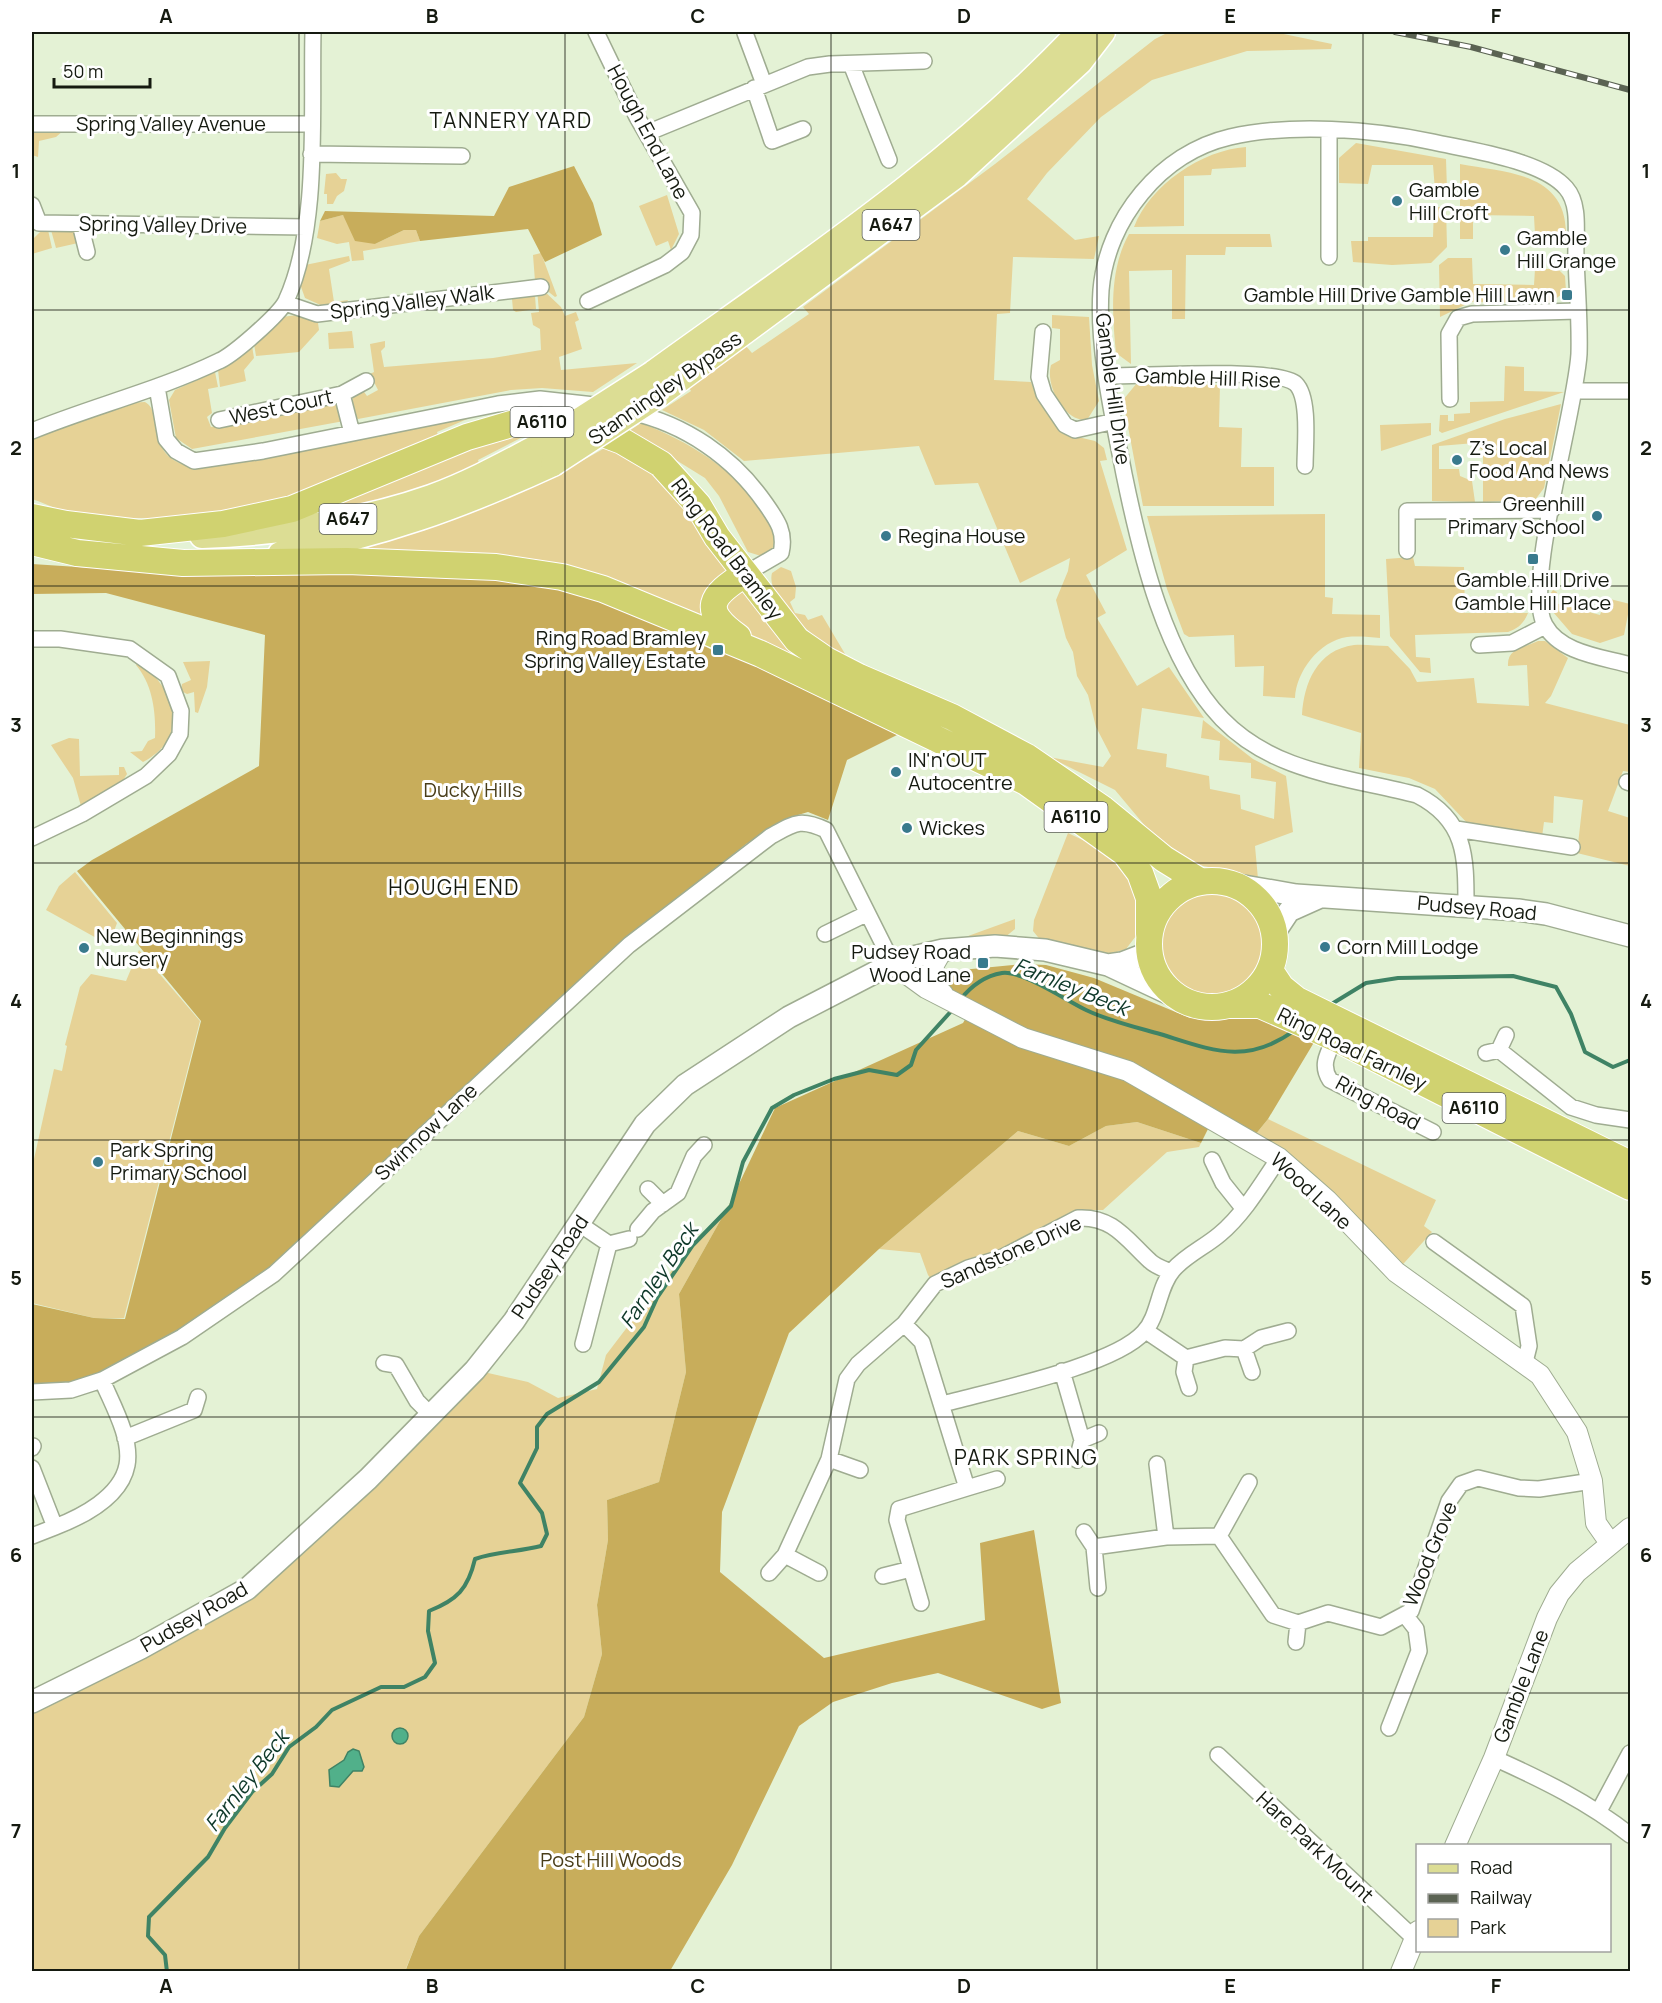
<svg xmlns="http://www.w3.org/2000/svg" width="1662" height="2003" font-family="Manrope,sans-serif">
<style>
.green{fill:#e6d296}
.forest{fill:#c8ad5b}
.water{fill:#51b08a;stroke:#3f8365;stroke-width:1.5}
.lines{fill:none;stroke-linecap:round;stroke-linejoin:round}
.stream{stroke:#3f8365;stroke-width:4}
.minor-casing{stroke:#9fac91;stroke-width:18}
.tertiary-casing{stroke:#9fac91;stroke-width:22}
.secondary-casing{stroke:#9fac91;stroke-width:24}
.primary-casing{stroke:#fff;stroke-width:27}
.trunk-casing{stroke:#fff;stroke-width:28}
.minor{stroke:#fff;stroke-width:15}
.tertiary{stroke:#fff;stroke-width:20}
.secondary{stroke:#fff;stroke-width:21}
.primary{stroke:#dcdd94;stroke-width:24}
.trunk{stroke:#d0d270;stroke-width:26}
.rail-casing{stroke:#5b6353;stroke-width:6}
.rail{stroke:#fff;stroke-width:4;stroke-dasharray:11;stroke-linecap:butt}
.primary-bridge-casing{stroke:#fff;stroke-width:27;stroke-linecap:butt}
.primary-bridge{stroke:#dcdd94;stroke-width:24}
.grid{fill:none;stroke:#151a10;stroke-width:1.5;stroke-opacity:0.55}
.poi-dot{fill:#397a8d;stroke:#fff;stroke-width:2}
.labels{text-anchor:middle;stroke-width:6;stroke-linejoin:round;paint-order:stroke}
.shield{fill:#fff;stroke:#5b5f58;stroke-width:1.5}
.shield-label{font-size:18px;font-weight:bold;fill:#151a10}
.street-label{font-size:20px;fill:#151a10;stroke:#fff}
.poi-label{font-size:20px;fill:#151a10;stroke:#fff;text-anchor:start}
.park-label{font-size:20px;fill:#493d19;stroke:#fff}
.neighbourhood-label{font-size:21px;letter-spacing:1.5px;fill:#151a10;stroke:#fff}
.water-label{font-size:21px;font-style:italic;fill:#0e3829;stroke:#fff}
.neatline{fill:none;stroke:#151a10;stroke-width:2}
.grid-label{font-size:20px;text-anchor:middle;font-weight:bold;fill:#151a10}
</style>
<rect width="100%" height="100%" fill="#e4f2d5"/>
<path class="green" d="M1169,32H1274L1332,44L1331,49L1247,51L1152,80L1101,117L1047,173L1027,199L1075,240L1099,236L1094,259L1013,257L1010,313L997,314L994,380L1031,382L1037,399L1061,433L1095,441L1104,448L1107,460L1100,461L1127,550L1086,575L1106,613L1097,618L1137,686L1169,667L1204,718L1142,708L1137,749L1167,754L1166,767L1209,776L1210,789L1240,795L1241,809L1274,819L1276,782L1251,778V763L1219,760L1220,741L1201,738L1203,720L1253,759L1286,776L1293,832L1255,846L1258,879L1241,873L1203,866L1186,859L1146,827L1115,790L1049,757L1103,767L1111,756L1096,727L1088,695L1077,676L1073,652L1066,638L1056,600L1068,571L1070,558L1020,583L978,483L935,485L919,446L744,461L704,430L662,410L691,391L688,386L745,345L752,353L809,314L803,307L995,164L1155,39Z
M32,130H64L56,137L39,141L38,157L32,155Z
M1356,143L1446,159L1447,190H1435L1433,165H1372L1368,184L1339,183V158Z
M1246,147V167L1212,169L1211,175L1184,176V226L1134,227C1150,185 1202,150 1246,147Z
M1460,164C1507,173 1566,172 1566,234L1535,235L1534,216L1473,215V239H1460Z
M336,173L341,179H347L344,191L337,196L333,204H327V194H324L326,174Z
M667,195L679,234L671,250L668,241L656,246L639,206Z
M1434,207H1446L1447,247L1431,263L1392,265L1353,262L1351,241H1368V237H1433Z
M343,215L375,244L404,230H416L420,241L363,251L364,260L352,261L349,242L337,244L317,238L320,221Z
M48,230L52,248L32,254V240L40,232Z
M51,230L76,231L78,243L56,248Z
M1129,234H1270L1272,247H1226L1225,255H1186L1185,319H1172V270L1129,271L1131,364L1116,353C1112,314 1109,270 1129,234Z
M541,253L557,296L555,297L535,281L533,255Z
M349,256L350,261L329,269L334,302L348,300L347,302L325,307L305,298L300,284L305,265Z
M1448,258H1472L1473,284L1534,285L1535,269H1558L1565,276L1566,291L1550,303L1471,302L1440,317L1439,265Z
M541,288L561,307L565,316L576,312L579,320L575,322L582,349L559,357L561,370L637,363L593,392L542,388L511,390L358,419L355,416L352,395L362,389L367,396L378,390L370,374L374,372L370,344L385,341V347L381,351L384,367L493,358L541,350L540,329L533,325L531,313L539,312L537,289Z
M535,296L536,309L516,312L513,310L512,299Z
M297,315L318,323L319,330L299,352L256,356L254,344L282,317Z
M1052,315L1089,317L1092,365L1099,401L1087,420C1064,422 1045,385 1051,365L1060,360V329L1052,328Z
M352,331L354,348L329,349L328,333Z
M252,346L254,358L244,370L246,381L220,387L218,370Z
M1505,366L1524,367V391L1564,392L1442,433L1439,431L1440,415H1448V421H1454V414L1470,413V402L1504,401Z
M215,372L218,387L208,389L212,413L207,417L211,427L330,399L338,401L344,421L192,449L176,438L169,400L175,390Z
M1137,383L1220,385L1219,427L1242,428L1241,467H1274V506H1143L1123,400Z
M145,402C166,413 140,464 203,468L479,414L437,432L439,438C397,456 356,478 313,491C238,515 148,526 70,512C57,510 44,503 32,499V439L127,403Z
M1561,404L1544,488L1535,500L1483,502V451L1475,443L1439,446V469H1459L1460,476L1472,481L1475,502L1432,501V445L1505,419Z
M641,423C695,444 744,475 772,528C778,540 775,552 761,556L748,552L719,496L705,478L629,431Z
M1431,423V435L1381,451L1380,425Z
M540,428L478,460L480,467L357,511L278,517L469,443Z
M613,443L652,467L736,573L713,626L534,561L483,553L433,551L368,553L369,545C454,522 538,488 613,443Z
M1325,514V597L1333,598L1332,614L1380,615V638C1370,637 1358,636 1347,637C1319,641 1296,672 1295,698L1263,696L1264,666L1235,667L1234,635L1189,637L1184,634L1167,589L1147,516Z
M1413,557L1415,566L1464,567L1465,613H1528C1524,623 1518,629 1508,632L1415,635L1416,657L1430,658L1431,673L1420,672L1390,636L1386,559Z
M781,567L791,571L796,587L795,598L790,602L795,613L805,615L808,620L822,615L851,664C830,649 764,602 772,573Z
M742,585L771,620L959,727L1021,770L939,725L821,674L786,651L729,627L722,607Z
M1553,590L1557,592L1555,603L1600,615L1606,598L1630,604L1624,635L1600,643L1572,634L1553,612L1550,594Z
M1538,641H1545L1568,658L1551,696L1545,703L1630,725V772L1623,771L1608,811L1630,818V866L1577,853L1583,800L1554,796L1553,823L1544,822L1542,837L1469,825L1435,789L1409,778L1359,768L1361,733L1302,715C1304,683 1317,650 1354,645C1365,644 1377,646 1388,646L1410,669L1417,682L1474,678L1477,703L1529,706L1527,665L1508,666C1507,648 1523,648 1538,641Z
M210,661L207,687L198,713L195,712L194,692L187,694L181,691L182,684L191,680L183,662Z
M138,662C176,688 191,737 143,762L130,752L142,751L148,741L155,738C156,713 153,685 136,665Z
M69,738L79,739L80,776L119,775V767H124L127,774L122,782L81,806L73,778L51,745Z
M1068,833L1112,854L1138,888L1139,932L1126,949L1107,955L1042,942L1033,931L1034,920Z
M75,872L117,923L109,945L46,910L59,886Z
M1155 943a54 54 0 1 1 108 0a54 54 0 1 1-108 0Z
M1015,919V929L1004,938L946,944Z
M139,950L200,1021L124,1318H94L32,1303V1168L54,1069L62,1071L67,1046L65,1045L80,987L91,974L126,981Z
M1268,1119L1436,1200L1424,1226L1432,1232L1396,1272L1251,1140Z
M1137,1122L1201,1143L1199,1147L1167,1152L1103,1210H1084L1078,1218L935,1284L928,1275L920,1253L879,1249L1018,1131L1069,1146L1106,1126Z
M729,1205L679,1294L686,1372L659,1482L607,1500L608,1540L597,1605L602,1654L584,1717L419,1936L405,1971H32V1702L247,1589L475,1370L528,1382L558,1398L597,1389L606,1355L660,1284Z"/>
<path class="forest" d="M574,166L593,203L602,235L545,262L528,229L420,241L416,230H404L375,244L355,241L343,215L320,221L325,211L494,216L509,187Z
M32,564L185,574L267,572L499,576L570,592L658,621L712,650L758,663L905,731L847,760L828,820L808,812L788,818L746,844L627,941L507,1048L266,1271L152,1348L100,1373L69,1383L32,1386V1304L94,1318L125,1319L201,1021L77,871L92,860L259,766L265,635L106,593L32,594Z
M1022,964L1046,965L1094,978L1190,1018L1217,1019L1253,1012L1316,1039L1268,1119L1251,1140L1212,1121L1201,1143L1137,1122L1106,1126L1069,1146L1018,1131L879,1249L789,1333L722,1512L720,1572L824,1658L985,1620L980,1543L1034,1530L1061,1703L1042,1709L938,1673L892,1683L833,1702L799,1726L732,1865L670,1971L405,1972L419,1936L584,1717L602,1654L597,1605L608,1540L607,1500L659,1482L686,1372L679,1294L729,1205L775,1108L963,1023L975,1002C962,995 945,990 942,974L951,971Z"/>
<path class="water" d="M392 1736a8 8 0 1 1 16 0a8 8 0 1 1-16 0Z
M353,1749L359,1751L364,1767L362,1771H353L339,1787L330,1786L329,1770L344,1760L348,1752Z"/>
<g class="lines">
<path class="stream" d="M960,1000C971,986 984,976 1002,973C1022,970 1067,1001 1086,1010C1109,1021 1135,1027 1160,1034C1212,1050 1246,1066 1295,1030
M1330,1005L1366,983L1398,978L1513,976L1556,987L1571,1014L1585,1052L1613,1067L1630,1060
M167,1972L165,1955L148,1936L149,1917L208,1857L225,1828L252,1792L272,1774L289,1747L316,1727L332,1710L381,1687H404L425,1677L435,1663L428,1631L429,1611C457,1600 468,1589 475,1559C497,1551 518,1552 541,1546L547,1534L542,1513L520,1483L537,1448V1427L547,1414L599,1382L644,1327L657,1298L693,1245L731,1206L743,1162L772,1108L794,1095L834,1079L869,1070L897,1075L911,1065L916,1050L954,1008"/>
<g class="minor-casing">
<path id="minor" d="M745,33L764,84
M851,64L889,160
M754,88L772,141L803,129
M32,124H311
M647,133L808,67L830,64L924,61
M311,154L462,156
M32,205L39,223L306,227
M80,224L87,252
M1329,257V131
M588,301L665,265L682,252L691,235L692,213L637,117L596,32
M285,303L317,314L541,287
M1043,332L1039,377L1044,394L1065,425L1075,430L1115,421
M1108,376C1139,376 1279,367 1296,384C1310,398 1305,446 1305,466
M157,387L166,439L176,451L194,461L263,451L498,404L540,399L603,406
M1574,391H1630
M342,394L366,381
M1450,399L1449,334L1458,318L1472,314L1578,311
M630,412C685,424 733,457 765,503C777,520 786,532 781,553L745,574
M219,420L342,394L352,433
M32,431C93,406 159,390 219,361C233,355 279,315 286,301C320,227 311,113 313,32
M1407,551V511L1552,510
M32,639H60L130,649L168,676L181,711L180,734L169,754L146,776L82,814L32,838
M1479,645L1512,643L1545,626
M1627,782L1630,783
M1456,829L1572,847
M1466,906C1466,856 1466,820 1417,795C1348,777 1274,773 1222,719C1165,660 1140,552 1124,474C1113,417 1097,348 1101,290C1107,219 1161,153 1230,137C1290,123 1373,129 1433,142C1469,150 1542,160 1566,188C1581,205 1575,235 1576,257C1577,289 1580,322 1579,354C1576,410 1523,587 1545,625C1560,653 1602,657 1630,665
M825,934L866,914
M1335,1038C1328,1053 1320,1065 1330,1080L1433,1132
M1499,1050L1506,1035
M1486,1053L1499,1050L1571,1107L1596,1115L1630,1120
M1212,1160L1223,1183L1243,1208
M648,1189L663,1204
M578,1223L609,1244
M638,1229L653,1211L678,1193L694,1156L704,1145
M1434,1242L1523,1306L1529,1346L1525,1362
M904,1324L922,1342L967,1488L899,1509L897,1520L921,1603
M1146,1331L1186,1358L1225,1348L1244,1349L1252,1372
M583,1344L609,1244L629,1239
M1244,1349L1261,1338L1288,1331
M1186,1358L1184,1372L1189,1388
M384,1363L396,1365L417,1401L430,1414
M1062,1371L1082,1440L1077,1460
M32,1392L71,1390L102,1380L182,1337L274,1274L629,945L771,836C795,823 800,818 826,830L893,964
M943,1404C990,1391 1114,1366 1144,1332C1159,1316 1158,1287 1173,1270C1186,1255 1205,1247 1220,1234C1244,1214 1262,1183 1279,1158
M125,1438L194,1410L198,1397
M1082,1440L1099,1433
M32,1448L33,1446
M829,1459L860,1470
M1157,1464L1166,1537
M32,1468L55,1527C81,1517 121,1497 127,1465C132,1438 112,1404 102,1380
M967,1488L997,1479
M1084,1532L1094,1547
M32,1536L55,1527
M1219,1536L1249,1482
M769,1573L785,1555
M819,1573L785,1555L829,1459L847,1379L858,1364L904,1324L935,1284L968,1268L1001,1258L1078,1218C1113,1216 1127,1240 1150,1261C1155,1266 1164,1269 1171,1272
M883,1576L911,1569
M1098,1588L1094,1547L1166,1537L1219,1536L1273,1615L1298,1623L1328,1613L1381,1627L1411,1611L1449,1501L1461,1484L1478,1478L1519,1488L1539,1489L1592,1481
M1296,1642L1298,1623
M1389,1728L1419,1651L1416,1629L1405,1615
M1218,1755L1414,1938
M1494,1758C1543,1780 1588,1802 1630,1835
M1599,1811L1630,1753"/>
</g>
<g class="tertiary-casing">
<path id="tertiary" d="M893,964L926,988L1023,1038L1128,1071L1279,1158L1327,1200L1396,1272L1540,1375L1577,1432L1592,1481L1596,1523L1610,1543
M943,994C925,979 931,967 943,950
M1455,1846L1494,1758L1547,1618L1559,1594L1577,1572L1630,1528
M1401,1972L1418,1931"/>
</g>
<g class="secondary-casing">
<path id="secondary" d="M1238,885L1296,895L1518,910L1546,914L1630,936
M1273,935L1289,911L1318,898
M1108,965L1122,963L1148,953
M32,1702L141,1648L247,1589L368,1479L475,1370L514,1321L645,1124L685,1085L789,1017L874,973L909,958L943,950L995,946L1045,950L1108,965L1174,996"/>
</g>
<g class="primary-casing">
<path id="primary" d="M653,373C801,266 954,165 1079,32
M659,395L957,175L1080,62L1103,32
M202,536C280,533 357,523 431,497C470,483 506,463 542,444
M280,554C380,536 462,506 553,464"/>
</g>
<g class="trunk-casing">
<path id="trunk" d="M32,517L66,524L140,533L223,524L292,509L467,437L525,420L577,424L622,441L661,464L698,505L717,537L797,640L826,660L859,677L952,717L1027,757L1103,809L1164,859L1198,880
M32,542L77,553L183,563L347,561L496,567L562,577L603,589L761,654L1026,782L1125,853L1140,873L1149,898V934
M738,637C700,610 710,596 745,574
M1149 944a63 63 0 1 1 126 0a63 63 0 1 1-126 0Z
M1271,972L1281,987L1297,1000L1630,1164
M1231,1005H1260L1335,1038L1630,1187"/>
</g>
<use href="#minor" class="minor"/>
<use href="#tertiary" class="tertiary"/>
<use href="#secondary" class="secondary"/>
<use href="#primary" class="primary"/>
<use href="#trunk" class="trunk"/>
<g class="rail-casing">
<path id="rail" d="M1395,32L1471,47L1630,90"/>
</g>
<use href="#rail" class="rail"/>
<g class="primary-bridge-casing">
<path id="primary-bridge" d="M542,444L653,373
M553,464L659,395"/>
</g>
<use href="#primary-bridge" class="primary-bridge"/>
</g>
<path class="grid" d="M299,32V1972M565,32V1972M831,32V1972M1097,32V1972M1363,32V1972M32,310H1630M32,586H1630M32,863H1630M32,1140H1630M32,1417H1630M32,1693H1630"/>
<g class="poi-dot">
<circle cx="1397" cy="201" r="6"/>
<circle cx="1505" cy="250" r="6"/>
<rect x="1561" y="289" width="12" height="12" rx="3"/>
<circle cx="1457" cy="460" r="6"/>
<circle cx="1597" cy="516" r="6"/>
<circle cx="886" cy="536" r="6"/>
<rect x="1527" y="553" width="12" height="12" rx="3"/>
<rect x="712" y="644" width="12" height="12" rx="3"/>
<circle cx="896" cy="772" r="6"/>
<circle cx="907" cy="828" r="6"/>
<circle cx="1325" cy="947" r="6"/>
<circle cx="84" cy="948" r="6"/>
<rect x="977" y="957" width="12" height="12" rx="3"/>
<circle cx="98" cy="1162" r="6"/>
</g>
<g class="labels">
<g class="shield">
<rect x="862.5" y="210" width="57" height="30" rx="4.5"/>
<rect x="510.5" y="407" width="63" height="30" rx="4.5"/>
<rect x="319.5" y="504" width="57" height="30" rx="4.5"/>
<rect x="1044.5" y="802" width="63" height="30" rx="4.5"/>
<rect x="1442.5" y="1093" width="63" height="30" rx="4.5"/>
</g>
<g class="shield-label">
<text x="891" y="231">A647</text>
<text x="542" y="428">A6110</text>
<text x="348" y="525">A647</text>
<text x="1076" y="823">A6110</text>
<text x="1474" y="1114">A6110</text>
</g>
<g class="street-label">
<text x="171" y="131">Spring Valley Avenue</text>
<text transform="translate(648 132) rotate(62)" y="7">Hough End Lane</text>
<text transform="translate(163 225) rotate(1)" y="7">Spring Valley Drive</text>
<text transform="translate(412 302) rotate(-7)" y="7">Spring Valley Walk</text>
<text transform="translate(1208 378) rotate(2)" y="7">Gamble Hill Rise</text>
<text transform="translate(665 388) rotate(-35)" y="7">Stanningley Bypass</text>
<text transform="translate(1113 389) rotate(82)" y="7">Gamble Hill Drive</text>
<text transform="translate(281 407) rotate(-12)" y="7">West Court</text>
<text transform="translate(727 549) rotate(53)" y="7">Ring Road Bramley</text>
<text transform="translate(1477 908) rotate(5)" y="7">Pudsey Road</text>
<text transform="translate(1352 1049) rotate(26)" y="7">Ring Road Farnley</text>
<text transform="translate(1378 1103) rotate(28)" y="7">Ring Road</text>
<text transform="translate(426 1132) rotate(-43)" y="7">Swinnow Lane</text>
<text transform="translate(1311 1191) rotate(43)" y="7">Wood Lane</text>
<text transform="translate(1011 1252) rotate(-24)" y="7">Sandstone Drive</text>
<text transform="translate(550 1267) rotate(-56)" y="7">Pudsey Road</text>
<text transform="translate(1430 1554) rotate(-68)" y="7">Wood Grove</text>
<text transform="translate(194 1617) rotate(-30)" y="7">Pudsey Road</text>
<text transform="translate(1521 1686) rotate(-69)" y="7">Gamble Lane</text>
<text transform="translate(1315 1847) rotate(43)" y="7">Hare Park Mount</text>
</g>
<g class="poi-label">
<text x="1409" y="197">Gamble<tspan x="1409" dy="23">Hill Croft</tspan></text>
<text x="1517" y="245">Gamble<tspan x="1517" dy="23">Hill Grange</tspan></text>
<text x="1555" y="302" text-anchor="end">Gamble Hill Drive Gamble Hill Lawn</text>
<text x="1469" y="455">Z's Local<tspan x="1469" dy="23">Food And News</tspan></text>
<text x="1585" y="511" text-anchor="end">Greenhill<tspan x="1585" dy="23">Primary School</tspan></text>
<text x="898" y="543">Regina House</text>
<text x="1533" y="587" text-anchor="middle">Gamble Hill Drive<tspan x="1533" dy="23">Gamble Hill Place</tspan></text>
<text x="706" y="645" text-anchor="end">Ring Road Bramley<tspan x="706" dy="23">Spring Valley Estate</tspan></text>
<text x="908" y="767">IN'n'OUT<tspan x="908" dy="23">Autocentre</tspan></text>
<text x="919" y="835">Wickes</text>
<text x="96" y="943">New Beginnings<tspan x="96" dy="23">Nursery</tspan></text>
<text x="1337" y="954">Corn Mill Lodge</text>
<text x="971" y="959" text-anchor="end">Pudsey Road<tspan x="971" dy="23">Wood Lane</tspan></text>
<text x="110" y="1157">Park Spring<tspan x="110" dy="23">Primary School</tspan></text>
</g>
<g class="park-label">
<text x="473" y="797">Ducky Hills</text>
<text x="611" y="1867">Post Hill Woods</text>
</g>
<g class="neighbourhood-label">
<text x="511" y="128">TANNERY YARD</text>
<text x="454" y="895">HOUGH END</text>
<text x="1026" y="1465">PARK SPRING</text>
</g>
<g class="water-label">
<text transform="translate(1071 987) rotate(22)" y="7">Farnley Beck</text>
<text transform="translate(659 1276) rotate(-56)" y="7">Farnley Beck</text>
<text transform="translate(247 1781) rotate(-52)" y="7">Farnley Beck</text>
</g>
</g>
<rect width="1662" height="2003" fill="none" stroke="#ffffff" stroke-width="66"/>
<rect x="1416" y="1844" width="195" height="108" fill="#ffffff" stroke="#a1a39f" stroke-width="1.5"/>
<rect x="1428" y="1864" width="30" height="9" fill="#dcdd94" stroke="#a1a39f" stroke-width="1.5"/>
<text x="1470" y="1874" font-size="18" fill="#151a10">Road</text>
<rect x="1428" y="1894" width="30" height="9" fill="#5b6353" stroke="#a1a39f" stroke-width="1.5"/>
<text x="1470" y="1904" font-size="18" fill="#151a10">Railway</text>
<rect x="1428" y="1919" width="30" height="18" fill="#e6d296" stroke="#a1a39f" stroke-width="1.5"/>
<text x="1470" y="1934" font-size="18" fill="#151a10">Park</text>
<path d="M54 78v9h96v-9" fill="none" stroke="#151a10" stroke-width="3"/>
<text x="63" y="78" font-size="18" fill="#151a10" stroke="#ffffff" stroke-width="4.5" paint-order="stroke">50 m</text>
<rect x="33" y="33" width="1596" height="1937" class="neatline"/>
<g class="grid-label">
<text x="166" y="23">A</text>
<text x="432" y="23">B</text>
<text x="698" y="23">C</text>
<text x="964" y="23">D</text>
<text x="1230" y="23">E</text>
<text x="1496" y="23">F</text>
<text x="16" y="178">1</text>
<text x="1646" y="178">1</text>
<text x="16" y="455">2</text>
<text x="1646" y="455">2</text>
<text x="16" y="732">3</text>
<text x="1646" y="732">3</text>
<text x="16" y="1008">4</text>
<text x="1646" y="1008">4</text>
<text x="16" y="1285">5</text>
<text x="1646" y="1285">5</text>
<text x="16" y="1562">6</text>
<text x="1646" y="1562">6</text>
<text x="16" y="1838">7</text>
<text x="1646" y="1838">7</text>
<text x="166" y="1993">A</text>
<text x="432" y="1993">B</text>
<text x="698" y="1993">C</text>
<text x="964" y="1993">D</text>
<text x="1230" y="1993">E</text>
<text x="1496" y="1993">F</text>
</g>
</svg>
